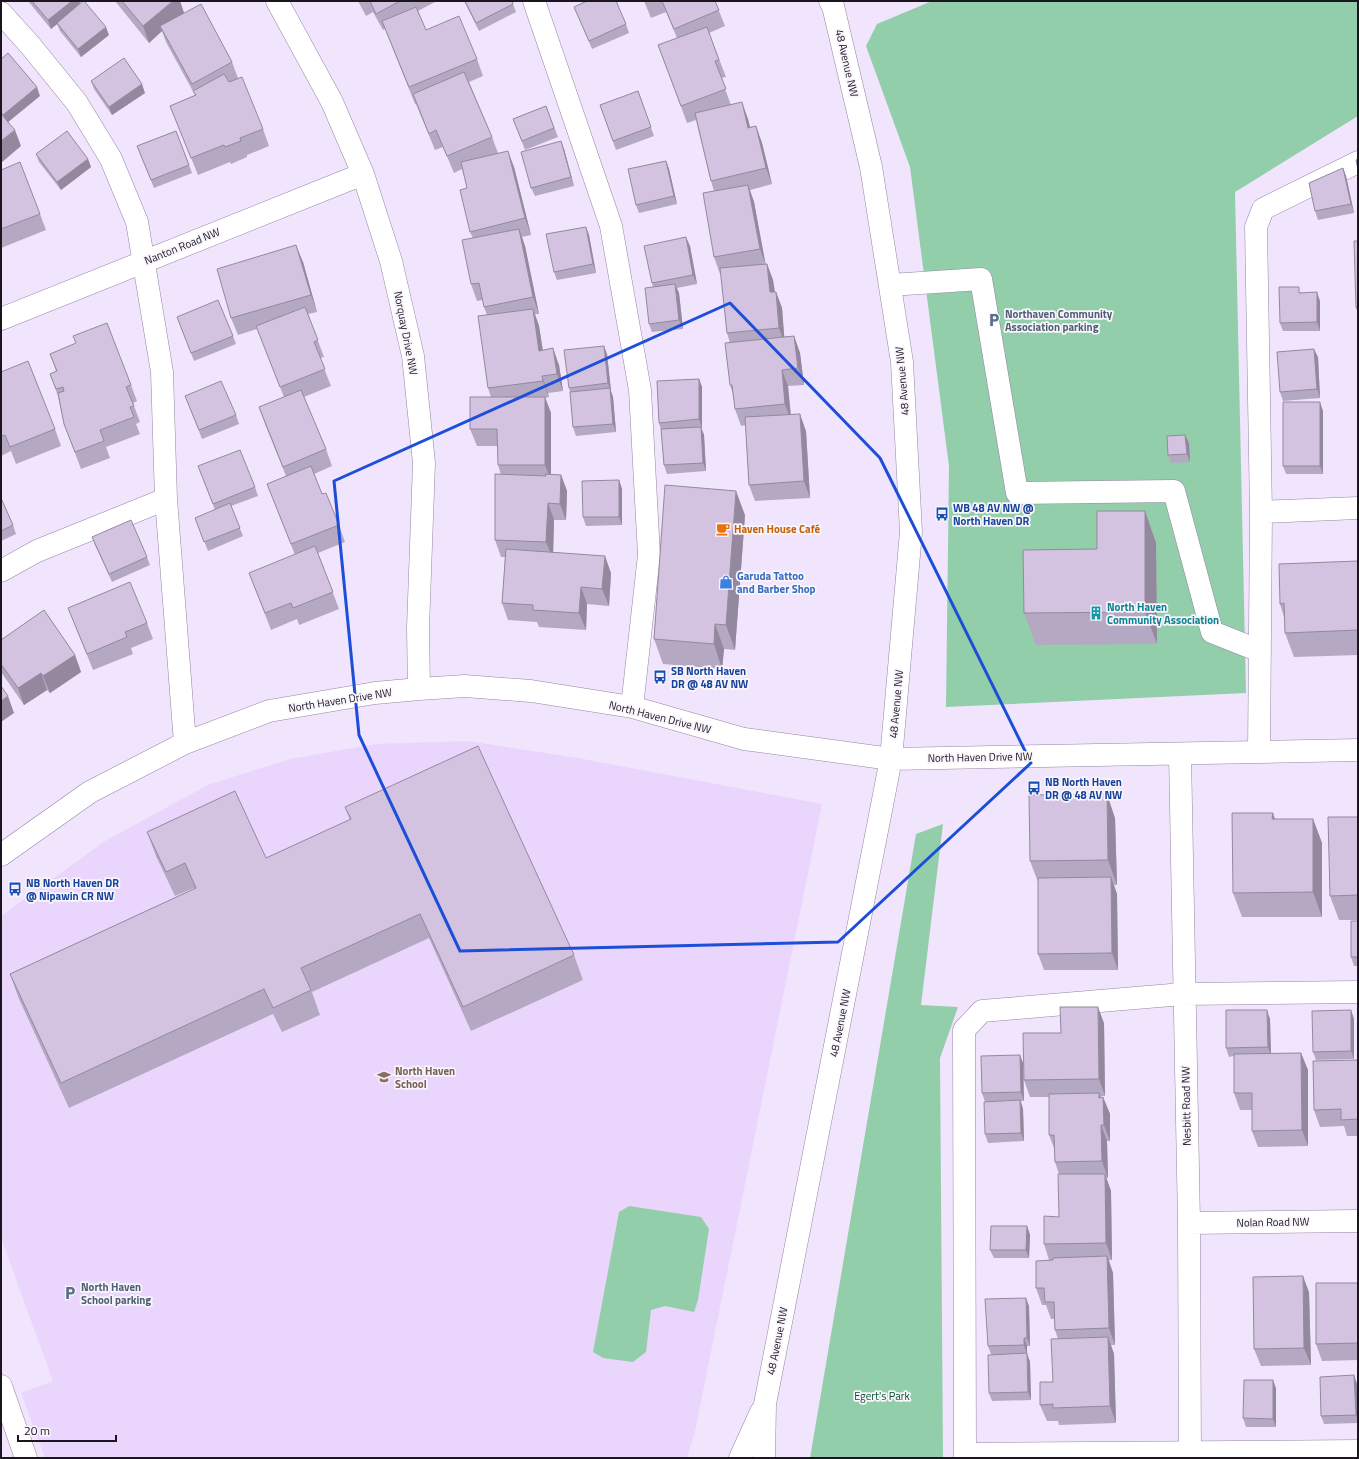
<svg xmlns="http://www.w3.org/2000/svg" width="1359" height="1459" font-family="'Titillium Web',sans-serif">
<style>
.built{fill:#ead6fc}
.green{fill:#92ceaa}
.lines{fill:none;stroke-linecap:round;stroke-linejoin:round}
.minor-casing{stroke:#9586a2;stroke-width:23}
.minor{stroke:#fff;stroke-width:22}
.wall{fill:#b5a8c2}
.shaded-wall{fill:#94889e}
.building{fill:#d3c3e1;stroke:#94889e}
.marked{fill:none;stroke:#1d4ed8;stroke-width:3;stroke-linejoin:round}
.labels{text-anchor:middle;stroke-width:3.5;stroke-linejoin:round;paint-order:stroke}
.street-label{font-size:11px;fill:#1b1520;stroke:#f9f5fc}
.service-label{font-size:11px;font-weight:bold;fill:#4e5e75;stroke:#f9f5fc;text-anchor:start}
.transit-label{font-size:11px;font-weight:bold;fill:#164399;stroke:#f9f5fc;text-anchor:start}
.food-label{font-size:11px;font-weight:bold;fill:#c56008;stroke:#f9f5fc;text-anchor:start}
.shop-label{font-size:11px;font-weight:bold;fill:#366cbe;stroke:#f9f5fc;text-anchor:start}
.culture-label{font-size:11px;font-weight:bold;fill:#0d838f;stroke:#f9f5fc;text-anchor:start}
.education-label{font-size:11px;font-weight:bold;fill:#785e54;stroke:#f9f5fc;text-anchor:start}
.park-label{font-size:11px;fill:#004f2e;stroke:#f9f5fc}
</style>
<rect width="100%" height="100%" fill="#f1e4fd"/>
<path class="built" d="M468,741L578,758L822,804L695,1431L687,1458H45L21,1393L53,1381L1,1238V916L105,841L208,785L290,759L376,744Z"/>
<path class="green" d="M932,1H1358V116L1235,192L1246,693L946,707L949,466L910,167L866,46L877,24Z
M943,824L921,1005L958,1007L940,1058L943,1458H810L916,834Z
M629,1206L701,1217L709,1229L698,1300L694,1312L665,1306L651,1310L646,1352L633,1362L603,1358L593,1352L619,1212Z"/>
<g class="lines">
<g class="minor-casing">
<path id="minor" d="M277,1L332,102L363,174L391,261L413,356L424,463L418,628L419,689
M534,1L611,226L640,390L649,555L632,707
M1,13L30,45L77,103L111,159L137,222L162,372L166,499L185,743
M890,285L981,279L1017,493L1174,491L1212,632L1260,651
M1,319L363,174
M1261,512L1358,508
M1,571L37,551L166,499
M1259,752L1261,512L1256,227L1263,209L1358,162
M1180,754L1189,1223L1190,1458
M1,855L90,792L185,743L269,711L375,693L419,689L465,686L531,691L632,707L744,739L891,759L1358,750
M1189,1223L1358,1221
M1,1386L26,1458
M965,1454L1358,1451
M740,1458L761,1412
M764,1458L765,1404L891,759L911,532L902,362L871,167L833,6L830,1
M965,1458L964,1030L982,1011L1183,994L1358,992"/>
</g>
<use href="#minor" class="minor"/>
</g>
<path class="wall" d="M28,1H79L80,3L109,35L81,57L60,31L57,24L51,29Z
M115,1H180L184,13L232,62L238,78L263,129L269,146L247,155V157L231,164L230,162L198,175L170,106L195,95L166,42L162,31L149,43Z
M358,1H437L418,11L426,30L477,59L483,76L469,82L492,137L498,153L514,167L531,235L522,237L525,246L539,314H535L539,326L543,350L559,365L563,391L548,393L549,397L545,398L551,413V474L561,475L567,491L566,520H554L553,552L611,573L609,606L587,604L586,630L539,627L537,622L508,620L502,603L505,557H501L495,540L501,475L498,465V446H477L470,429L491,397L488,388L487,315L484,307L483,300L477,301L471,284L473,238L470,232L467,188L462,169L454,173L443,147L435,150L416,104H415L385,29L383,30L373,12L366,16Z
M464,1H512L516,12L479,31Z
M644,1H715L725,26L709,33L726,77L721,78L731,105L748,119L750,127L756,126L762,143L772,184L750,190L754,202L765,264H767L773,280L775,292H776L782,308L784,337L794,336L800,353L804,385L788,386L791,414L806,431L810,498L755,501L749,485L746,425L741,426L735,409L733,394L730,385V343L727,333L721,274H720L714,257V191L711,181L696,120L687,123L658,45L677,38L666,12L651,18Z
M574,7L626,24L629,33L592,49Z
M91,81L145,93L112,115L94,89Z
M638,91L654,136L616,150L600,105Z
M546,106L558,137L525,150L513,119Z
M176,131L192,173L154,188L137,146Z
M564,149L574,186L535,196L531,188Z
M36,154L88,159L91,167L61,190L39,162Z
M666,161L669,169L677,204L639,213L636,205Z
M1343,168L1346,176L1354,213L1318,220L1315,211Z
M1,170L40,214L46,230L1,248Z
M586,227L589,235L596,273L557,280L554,272Z
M1358,241V314L1356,308Z
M690,246L697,284L677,288L679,293L683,329L652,332L649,324L653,287L652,283Z
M303,262L317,312L308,314L324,357L320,358L331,386L304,397L326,449L332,466L314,474L322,494L339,525L345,542L318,553L339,609L299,625L297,619L271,630L249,573L295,555L267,484L286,476L265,424L259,407L284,397L257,329L238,335L231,318Z
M1301,292L1320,301V331H1283L1280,323Z
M177,317L233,336L236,344L194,361Z
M50,354L131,385L137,401L133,403L140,422L136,424L140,434L106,447L110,458L81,469L64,424L58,396L50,374L56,371Z
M607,354L611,391L613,397L616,432L576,436L573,427L570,392L569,388Z
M1318,357L1320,398L1283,401L1280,392Z
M1,372L55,429L61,446L16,464L11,451L1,456Z
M699,379L702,387V428H701L704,435L706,471L667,474L664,465L661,430L659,423Z
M185,396L236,415L239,424L202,439Z
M1323,411V474H1286L1283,466Z
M1185,435L1189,443L1190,462L1171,463L1168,455Z
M198,466L255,487L258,496L231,506L243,536L208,551L195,518L215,510Z
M619,480L622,489V525L586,526L583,517Z
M1,498L13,525L16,534L1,541Z
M1145,511L1156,543L1157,644L1036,645L1024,613Z
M745,515L735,650L724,649L722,669L663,664L654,639Z
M92,537L147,557L150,565L112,582L95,545Z
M1358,561V655L1294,657L1285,633L1284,617L1280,604Z
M68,608L147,623L153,639L131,648L133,654L93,670Z
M1,640L75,655L81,672L50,693L47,690L24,705L1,672Z
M345,807L574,955L583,980L471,1031L429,938L312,992L320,1015L282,1032L273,1014L69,1108L19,999L10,974L194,889V888L175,896L156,856L147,832L266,858L350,820Z
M1358,817V920H1339L1330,896Z
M1115,818L1117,885H1114L1117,894L1118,970H1044L1038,954V882L1030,861Z
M1275,819H1313L1322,843V917H1242L1233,893Z
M1358,921V966H1354L1351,957Z
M1351,1010L1354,1019V1059L1316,1060L1313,1052Z
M1270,1019L1271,1054L1301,1053L1308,1070V1146L1258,1147L1252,1131V1110H1240L1234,1093V1056L1229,1057L1226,1048Z
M1104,1023L1105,1096H1100L1101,1098L1103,1097L1110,1114V1141H1107L1108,1178H1106L1111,1191L1112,1260H1109L1113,1273L1115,1345H1111L1114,1354L1116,1423L1059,1425L1058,1421H1047L1040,1405L1053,1382L1058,1339L1055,1330L1054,1319H1051L1046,1305H1042L1036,1288L1049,1260L1044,1244L1059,1217V1174L1055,1162L1054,1148L1049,1135V1097H1030L1024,1080L1061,1033Z
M1020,1055L1023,1063L1024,1101H1021L1023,1109L1024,1141L988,1143L985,1134V1102L982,1093Z
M1358,1060V1136H1347L1344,1126L1320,1127L1314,1110Z
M1027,1226L1030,1235L1029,1258H994L990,1250Z
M1358,1283V1360L1322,1361L1316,1344Z
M1309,1292L1311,1365L1261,1366L1254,1349Z
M1029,1306L1030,1346H1027V1354L1030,1362L1031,1400L992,1401L989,1393L991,1354L988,1346Z
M1354,1375L1357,1384L1358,1423L1324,1424L1321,1416Z
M1276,1388V1427H1246L1243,1418Z"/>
<path class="shaded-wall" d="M72,1H79L81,5L51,29L48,20Z
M173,1H180L184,13L160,26L162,31L149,43L143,26Z
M106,27L109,35L81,57L78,49Z
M142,84L145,93L112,115L109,107Z
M37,87L40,96L7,123L3,115Z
M742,102L748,119L754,145L748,128Z
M756,126L762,143L772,184L766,168Z
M15,130L21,146L1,163V141Z
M561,141L564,149L574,186L571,177Z
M508,151L514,167L531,235L525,218Z
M88,159L91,167L61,190L57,182Z
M666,161L669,169L677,204L674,196Z
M1343,168L1346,176L1354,213L1351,204Z
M748,185L754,202L766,266L760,249Z
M586,227L589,235L596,273L593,264Z
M519,229L525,246L539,314L533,297Z
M686,237L690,246L697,284L693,275Z
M296,245L303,262L317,312L311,295Z
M767,264L773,280L777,309L770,292Z
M675,284L679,293L683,329L679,320Z
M776,292L782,308L785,345L779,328Z
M1317,292L1320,301V331L1317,322Z
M533,309L539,326L545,367L539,351Z
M794,336L800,353L804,385L798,368Z
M604,346L607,354L611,391L613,397L616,432L613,424L610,389L608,383Z
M553,348L559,365L563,391L557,374Z
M1314,349L1318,357L1320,398L1317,389Z
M782,370L788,386L791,421L785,404Z
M542,376L548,393L549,397L543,381Z
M699,379L702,387V428L699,419Z
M545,397L551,413V481L545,465Z
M1320,402L1323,411V474L1320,466Z
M800,414L806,431L810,498L804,481Z
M701,427L704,435L706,471L703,463Z
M1185,435L1189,443L1190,462L1187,454Z
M561,475L567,491L566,520L560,504Z
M619,480L622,489V525L619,517Z
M736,491L745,515L735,650L726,625Z
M548,503L554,520L553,559L546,542Z
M1145,511L1156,543L1157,644L1145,612Z
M605,556L611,573L609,606L602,589Z
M581,587L587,604L586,630L579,613Z
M715,624L724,649L722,669L714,644Z
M75,655L81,672L50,693L43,676Z
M41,673L47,690L24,705L18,688Z
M8,696L14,713L1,722V701Z
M1107,794L1115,818L1117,885L1108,860Z
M1273,813L1281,837L1272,819Z
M1313,819L1322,843V917L1313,892Z
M1111,877L1117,894L1118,970L1112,953Z
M1098,1007L1104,1023L1105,1096L1099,1079Z
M1267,1010L1270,1019L1271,1056L1268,1047Z
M1351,1010L1354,1019V1059L1351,1051Z
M1301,1053L1308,1070V1146L1302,1130Z
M1020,1055L1023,1063L1024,1101L1021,1092Z
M1099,1093L1104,1105L1103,1097L1110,1114V1141L1104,1125L1099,1098Z
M1020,1100L1023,1109L1024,1141L1021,1133Z
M1101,1125L1107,1141L1108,1178L1102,1161Z
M1105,1174L1111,1191L1112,1260L1106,1243Z
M1027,1226L1030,1235L1029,1258L1026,1250Z
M1107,1256L1113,1273L1115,1345L1109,1328Z
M1303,1276L1309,1292L1311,1365L1304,1348Z
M1026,1298L1029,1306L1030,1346L1027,1338Z
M1108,1337L1114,1354L1116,1423L1110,1406Z
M1024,1338L1027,1346V1354L1024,1345Z
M1027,1353L1030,1362L1031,1400L1028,1392Z
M1354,1375L1357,1384L1358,1421L1356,1415Z
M1273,1380L1276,1388V1427L1273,1419Z"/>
<path class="building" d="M32,1H72L48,20Z
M83,1H84L106,27L78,49L57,23Z
M122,1H173L143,26Z
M370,1H400L376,14Z
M465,1H512L513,4L476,23Z
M587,1H616L626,24L589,41L574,7Z
M662,1H715L719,10L674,29Z
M201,4L232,62L192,84L160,26Z
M416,7L426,30L459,16L477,59L409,87L382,21Z
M707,27L719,60L715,61L726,89L681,106L658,45Z
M8,53L37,87L3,115L1,112V59Z
M124,58L142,84L109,107L91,81Z
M464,72L492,137L447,156L436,130L429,134L413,94Z
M224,74L229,82L242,77L263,129L240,138L241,141L225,147L224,145L191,158L170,106L196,95L193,91Z
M638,91L651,127L613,141L600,105Z
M742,102L748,128L756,126L766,168L711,181L695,113Z
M546,106L554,128L522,141L513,119Z
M1,114L15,130L1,141Z
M67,131L88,159L57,182L36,154Z
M176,131L189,165L151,180L137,146Z
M561,141L571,177L531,188L521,152Z
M508,151L525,218L470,232L460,190L467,188L461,162Z
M1358,159V169L1356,160Z
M666,161L674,196L636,205L628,169Z
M20,162L40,214L1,229V170Z
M1343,168L1351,204L1315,211L1309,183Z
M748,185L760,249L714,257L703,193Z
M586,227L593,264L554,272L546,234Z
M519,229L533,297L484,307L479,283L471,284L462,240Z
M686,237L693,275L652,283L644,246Z
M1354,241H1358V308H1356Z
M296,245L311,295L231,318L217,269Z
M767,264L770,292H776L779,328L727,333L720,268Z
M675,284L679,320L649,324L645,288Z
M1279,287H1299V293L1317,292V322L1280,323Z
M218,300L233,336L191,353L177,317Z
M305,307L318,340L314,342L325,369L280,387L256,326Z
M533,309L539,351L553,348L557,374L542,376L543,381L488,388L478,316Z
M107,323L131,385L126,387L134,406L130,407L134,417L100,430L104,441L75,452L64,424L58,393L64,391L63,387L56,389L50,374L57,371L50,354L76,343L73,336Z
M794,336L798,368L782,370L785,404L735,409L732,385H730L725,343Z
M604,346L608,383L569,388L564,350Z
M1314,349L1317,389L1280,392L1277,352Z
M28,361L55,429L10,447L5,435L1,436V372Z
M699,379V419L659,423L657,381Z
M221,381L236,415L199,430L185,396Z
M610,388L613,424L573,427L570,392Z
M301,390L326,449L283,467L259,407Z
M470,397H545V465H498L497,429H470Z
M1283,402H1320V466H1283Z
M800,414L804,481L749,485L745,417Z
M701,427L703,463L664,465L661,429Z
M1185,435L1187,454L1168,455L1167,436Z
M240,450L255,487L213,504L198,466Z
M311,466L322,494L326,493L339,525L291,544L267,484Z
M495,474L546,476L545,474L561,475L560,504L548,503L546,542L495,540Z
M619,480V517H583L582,481Z
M665,485L736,491L726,625L715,624L714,644L654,639Z
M1,498L13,525L1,531Z
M230,503L240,528L204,542L195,518Z
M1097,511H1145V612L1024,613L1023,550L1097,549Z
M131,520L147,557L109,574L92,537Z
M315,546L333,592L293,608L291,603L265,613L249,573Z
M506,549L605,556L602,589L581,587L579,613L533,610V605L502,603Z
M1358,561V630L1285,633L1284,603L1280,604L1279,564Z
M130,582L147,623L125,632L127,637L87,654L68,608Z
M44,610L75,655L43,676L41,673L18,688L1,664V640Z
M1,686L8,696L1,701Z
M478,746L574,955L463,1007L420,914L301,968L311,990L273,1008L264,989L61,1083L10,974L196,888L185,863L166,872L147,832L235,791L266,858L351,819L345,807Z
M1107,794L1108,860L1030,861L1029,795Z
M1232,813H1273L1272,819H1313V892L1233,893Z
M1328,817H1358V895L1330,896Z
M1111,877L1112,953L1038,954V878Z
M1351,921H1358V957H1351Z
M1060,1007H1098L1099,1079L1024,1080L1023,1033H1061Z
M1226,1010H1267L1268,1047L1226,1048Z
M1351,1010V1051L1313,1052L1312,1011Z
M1301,1053L1302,1130L1252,1131V1093H1234V1054Z
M1020,1055L1021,1092L982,1093L981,1056Z
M1358,1060V1119L1341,1120V1109L1314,1110L1313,1061Z
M1099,1093V1098L1103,1097L1104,1125H1101L1102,1161L1055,1162L1054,1135H1049V1094Z
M1020,1100L1021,1133L985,1134L984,1102Z
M1058,1174H1105L1106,1243L1044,1244V1216L1059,1217Z
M991,1226H1027L1026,1250H990Z
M1107,1256L1109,1328L1055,1330L1054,1302H1045L1044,1288H1036V1261L1053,1260V1258Z
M1303,1276L1304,1348L1254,1349L1253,1277Z
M1316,1283H1358V1343L1316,1344Z
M1026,1298L1027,1338H1024V1345L988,1346L985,1299Z
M1108,1337L1110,1406L1053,1408V1404L1040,1405V1382H1053L1051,1339Z
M1027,1353L1028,1392L989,1393L988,1355Z
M1354,1375L1356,1415L1321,1416L1320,1377Z
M1244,1380H1273V1419L1243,1418Z"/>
<path class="marked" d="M730,303L880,458L1031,763L838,942L460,951L359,735L334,481Z"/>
<defs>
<g id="parking-bare" transform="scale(1.08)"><path d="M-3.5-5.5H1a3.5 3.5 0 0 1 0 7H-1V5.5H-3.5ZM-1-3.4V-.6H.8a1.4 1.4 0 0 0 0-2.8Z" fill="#5c6f8a" stroke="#f9f5fc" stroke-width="2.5" paint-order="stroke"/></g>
<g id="bus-bare" transform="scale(1.08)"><path d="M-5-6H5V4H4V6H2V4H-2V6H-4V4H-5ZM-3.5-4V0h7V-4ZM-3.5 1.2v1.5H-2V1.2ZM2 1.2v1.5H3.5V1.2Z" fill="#1a4fb4" stroke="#f9f5fc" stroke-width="2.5" paint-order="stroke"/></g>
<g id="cafe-bare" transform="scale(1.08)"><path d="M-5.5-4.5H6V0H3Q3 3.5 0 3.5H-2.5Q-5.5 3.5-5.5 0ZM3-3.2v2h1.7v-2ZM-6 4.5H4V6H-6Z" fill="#e8710a" stroke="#f9f5fc" stroke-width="2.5" paint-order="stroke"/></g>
<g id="shop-bare" transform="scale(1.08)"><path d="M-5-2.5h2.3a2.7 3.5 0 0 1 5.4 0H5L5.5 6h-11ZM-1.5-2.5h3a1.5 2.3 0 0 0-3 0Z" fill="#3f7fe0" stroke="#f9f5fc" stroke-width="2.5" paint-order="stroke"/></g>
<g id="building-bare" transform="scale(1.08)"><path d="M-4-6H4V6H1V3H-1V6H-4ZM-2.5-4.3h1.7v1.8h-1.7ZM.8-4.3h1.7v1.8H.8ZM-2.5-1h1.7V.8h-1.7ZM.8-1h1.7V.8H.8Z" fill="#0f9aa8" stroke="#f9f5fc" stroke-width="2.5" paint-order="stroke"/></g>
<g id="school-bare" transform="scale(1.08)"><path d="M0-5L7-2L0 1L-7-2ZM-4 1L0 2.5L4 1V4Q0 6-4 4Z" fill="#8d6e63" stroke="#f9f5fc" stroke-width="2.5" paint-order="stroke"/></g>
</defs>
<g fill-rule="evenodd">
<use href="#parking-bare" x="994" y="320"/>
<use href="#bus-bare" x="942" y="514"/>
<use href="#cafe-bare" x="723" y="529"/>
<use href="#shop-bare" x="726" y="582"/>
<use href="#building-bare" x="1096" y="613"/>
<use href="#bus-bare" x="660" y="677"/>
<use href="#bus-bare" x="1034" y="788"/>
<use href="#bus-bare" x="15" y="889"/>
<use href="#school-bare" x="384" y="1077"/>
<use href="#parking-bare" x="70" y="1293"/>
</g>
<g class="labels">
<g class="street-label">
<text transform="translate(847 63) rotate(77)" y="4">48 Avenue NW</text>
<text transform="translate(182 246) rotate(-22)" y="4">Nanton Road NW</text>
<text transform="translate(406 333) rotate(79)" y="4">Norquay Drive NW</text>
<text transform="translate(902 381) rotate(-95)" y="4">48 Avenue NW</text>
<text transform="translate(340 700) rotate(-9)" y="4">North Haven Drive NW</text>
<text transform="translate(896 704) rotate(-85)" y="4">48 Avenue NW</text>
<text transform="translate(660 717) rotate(14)" y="4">North Haven Drive NW</text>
<text transform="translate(980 757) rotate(-1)" y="4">North Haven Drive NW</text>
<text transform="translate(840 1023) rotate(-79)" y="4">48 Avenue NW</text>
<text transform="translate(1186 1106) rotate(-91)" y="4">Nesbitt Road NW</text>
<text transform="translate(1273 1222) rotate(-1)" y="4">Nolan Road NW</text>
<text transform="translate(777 1341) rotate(-79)" y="4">48 Avenue NW</text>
</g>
<g class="service-label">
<text x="1005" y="318">Northaven Community<tspan x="1005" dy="13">Association parking</tspan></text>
<text x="81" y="1291">North Haven<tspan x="81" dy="13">School parking</tspan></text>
</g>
<g class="transit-label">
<text x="953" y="512">WB 48 AV NW @<tspan x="953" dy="13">North Haven DR</tspan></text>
<text x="671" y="675">SB North Haven<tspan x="671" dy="13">DR @ 48 AV NW</tspan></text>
<text x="1045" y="786">NB North Haven<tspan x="1045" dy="13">DR @ 48 AV NW</tspan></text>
<text x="26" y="887">NB North Haven DR<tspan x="26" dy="13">@ Nipawin CR NW</tspan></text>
</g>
<g class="food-label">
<text x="734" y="533">Haven House Café</text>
</g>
<g class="shop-label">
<text x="737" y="580">Garuda Tattoo<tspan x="737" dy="13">and Barber Shop</tspan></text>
</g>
<g class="culture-label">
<text x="1107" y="611">North Haven<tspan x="1107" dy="13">Community Association</tspan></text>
</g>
<g class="education-label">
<text x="395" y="1075">North Haven<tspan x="395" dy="13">School</tspan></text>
</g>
<g class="park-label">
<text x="882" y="1400">Egert's Park</text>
</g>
</g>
<rect width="1359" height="1459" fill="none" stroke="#1b1520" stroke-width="4"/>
<path d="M18 1435v6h98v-6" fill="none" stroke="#1b1520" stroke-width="2"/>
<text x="24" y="1435" font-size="12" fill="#1b1520" stroke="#f9f5fc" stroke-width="3" paint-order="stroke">20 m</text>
</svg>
